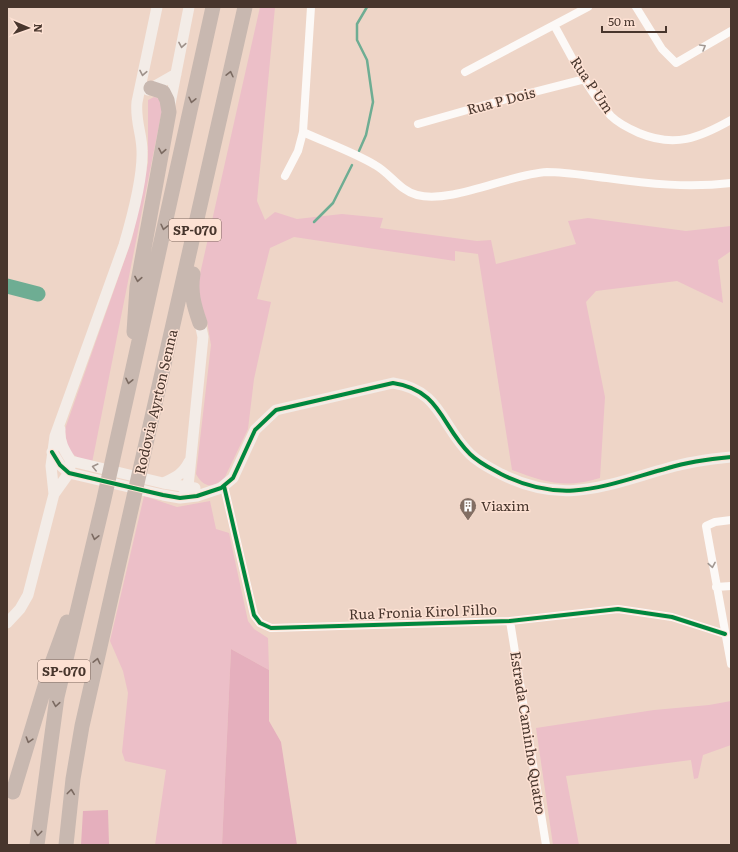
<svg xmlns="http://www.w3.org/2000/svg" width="738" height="852" font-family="Literata,serif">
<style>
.green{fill:#ecbfc8}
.forest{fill:#e5afbd}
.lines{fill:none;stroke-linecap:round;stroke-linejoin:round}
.stream{stroke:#6ead93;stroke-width:2.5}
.river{stroke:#6ead93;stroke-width:15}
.street{stroke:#fcf9f7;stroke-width:8}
.secondary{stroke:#f3ece7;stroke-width:11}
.highway{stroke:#c8b8b0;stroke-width:15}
.cycleway-casing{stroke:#fde1d3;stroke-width:6}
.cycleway{stroke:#00873e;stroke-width:4}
.oneway{stroke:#9e918a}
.oneway2{stroke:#a29892}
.oneway3{stroke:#7b6a61}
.labels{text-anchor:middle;stroke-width:3;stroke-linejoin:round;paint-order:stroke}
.shield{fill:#fde1d3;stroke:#7e695f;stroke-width:1}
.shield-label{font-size:13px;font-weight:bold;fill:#48362d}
.street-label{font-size:14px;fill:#48362d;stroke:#fde1d3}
.poi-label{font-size:14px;fill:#48362d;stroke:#fde1d3;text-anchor:start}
</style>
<rect width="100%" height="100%" fill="#eed5c7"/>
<path class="green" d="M260,7H275L257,201L265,220L275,212L297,219L342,214L383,218L380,228L477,241L491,240L496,264L576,244L568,221L588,218L686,231L731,226V251L718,260L723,303L677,281L596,291L586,302L605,397L600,478C564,489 545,482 512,470L478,254L455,251V261L294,237L270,248L257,299L271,302L254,379L248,429L225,477C213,489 204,488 196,474L211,345L207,321L199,299L198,283Z
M154,97L160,99L163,105L92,463C70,455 67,454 65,429L132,239L148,163V100Z
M144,496L177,507L210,501L216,529L229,533L248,621L254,629L268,638L269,670L231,649L222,845H155L166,770L125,761L122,752L128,693L123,671L110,641Z
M731,701V745L703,755L698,778L694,779L691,760L566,776L579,845H553L536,728L654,710L709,705Z"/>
<path class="forest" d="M231,649L269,670V721L281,742L297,845H222Z
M108,810L109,845H81L83,811Z"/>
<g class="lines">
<path class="stream" d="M359,151L366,135L373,102L367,60L357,40V24L367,7
M314,222L333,203L352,165"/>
<path class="river" d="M7,286L38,294"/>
<path class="street" d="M636,7L662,49L676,63L731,31
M554,25C571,55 587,90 611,116C618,123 630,129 639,133C675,148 699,138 731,120
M465,72L588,7
M418,124L499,101L585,79
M303,132C327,143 353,152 375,165C390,173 400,191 417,195C452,204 509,174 547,172C567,172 588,176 607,178C649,184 689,188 731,183
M285,176L298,151L303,132L311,7
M224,486L254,615L260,623L271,628L510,621L618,609L672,617L725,634
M731,520L715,522L706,526L731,664
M716,587L731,586
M510,621L546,845"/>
<path class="secondary" d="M148,90L176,74
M169,109L189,7
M60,429C59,442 64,450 71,461
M52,452L60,465L69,473L163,495L180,498L197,496L221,488L233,478L255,430L276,410L393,383C441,390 441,426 470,454C479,463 490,468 501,474C564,506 606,485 668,468C688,462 710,459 731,457
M71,461L163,483L195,488
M163,483C175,478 183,474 189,462
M54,494L51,466L55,436L124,245C132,218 143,179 142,151C142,134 135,121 137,102L157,7
M180,498L186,493L188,487L203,337L200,323
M7,623L20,609L28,595L54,494L69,473L71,461"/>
<path class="highway" d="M193,274C190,292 194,306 200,323
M134,332L137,287L169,112L167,100L163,92L151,88
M13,792L52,663L67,622
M37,845L57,697L104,499L213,7
M66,845L73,779L82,726L245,7"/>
<g class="cycleway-casing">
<path id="cycleway" d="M52,452L60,465L69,473L163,495L180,498L197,496L221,488L233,478L255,430L276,410L393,383C441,390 441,426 470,454C479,463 490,468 501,474C564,506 606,485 668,468C688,462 710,459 731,457
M224,486L254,615L260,623L271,628L510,621L618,609L672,617L725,634"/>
</g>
<use href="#cycleway" class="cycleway"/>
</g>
<defs><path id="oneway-chevron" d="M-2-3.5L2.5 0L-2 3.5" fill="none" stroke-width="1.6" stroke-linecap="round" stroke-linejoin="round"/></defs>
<g class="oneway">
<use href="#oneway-chevron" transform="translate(182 45) rotate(100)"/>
<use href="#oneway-chevron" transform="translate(143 73) rotate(101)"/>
<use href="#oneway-chevron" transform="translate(95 467) rotate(-166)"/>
</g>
<g class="oneway2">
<use href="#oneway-chevron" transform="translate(703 47) rotate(-30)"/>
<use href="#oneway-chevron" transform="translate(712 565) rotate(80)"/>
</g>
<g class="oneway3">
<use href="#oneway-chevron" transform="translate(230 74) rotate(-77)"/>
<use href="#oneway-chevron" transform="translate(192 100) rotate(103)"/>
<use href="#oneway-chevron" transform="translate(162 151) rotate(100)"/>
<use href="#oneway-chevron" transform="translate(164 227) rotate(103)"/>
<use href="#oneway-chevron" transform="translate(138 279) rotate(100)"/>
<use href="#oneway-chevron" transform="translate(129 381) rotate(102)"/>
<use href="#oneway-chevron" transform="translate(95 537) rotate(103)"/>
<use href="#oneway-chevron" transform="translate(97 661) rotate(-77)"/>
<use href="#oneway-chevron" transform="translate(56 704) rotate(99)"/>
<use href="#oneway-chevron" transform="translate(29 740) rotate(107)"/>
<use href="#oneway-chevron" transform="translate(71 792) rotate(-83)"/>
<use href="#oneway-chevron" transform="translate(38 833) rotate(97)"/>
</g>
<defs>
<g id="building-pin" transform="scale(0.9)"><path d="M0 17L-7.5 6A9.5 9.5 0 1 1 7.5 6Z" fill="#826e63" stroke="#fde1d3"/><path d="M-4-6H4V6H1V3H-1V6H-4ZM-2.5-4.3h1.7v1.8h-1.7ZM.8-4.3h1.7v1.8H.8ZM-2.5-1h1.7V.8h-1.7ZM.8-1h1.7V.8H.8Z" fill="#fff"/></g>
</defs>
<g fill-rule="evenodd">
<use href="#building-pin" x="468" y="506"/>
</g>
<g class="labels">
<g class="shield">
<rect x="169" y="219" width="52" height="22" rx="3"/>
<rect x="38" y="660" width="52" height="22" rx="3"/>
</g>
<g class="shield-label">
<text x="195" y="235">SP-070</text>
<text x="64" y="676">SP-070</text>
</g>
<g class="street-label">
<text transform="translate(592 85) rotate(56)" y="5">Rua P Um</text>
<text transform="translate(501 101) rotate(-15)" y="5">Rua P Dois</text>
<text transform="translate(156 402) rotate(-77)" y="5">Rodovia Ayrton Senna</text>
<text transform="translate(423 612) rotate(-2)" y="5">Rua Fronia Kirol Filho</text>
<text transform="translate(528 733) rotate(81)" y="5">Estrada Caminho Quatro</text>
</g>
<g class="poi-label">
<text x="481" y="511">Viaxim</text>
</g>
</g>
<rect width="738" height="852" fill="none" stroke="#48362d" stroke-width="16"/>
<g transform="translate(28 28) rotate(92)" stroke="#fde1d3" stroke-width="3" paint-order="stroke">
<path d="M0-3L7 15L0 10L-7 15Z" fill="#48362d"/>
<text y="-6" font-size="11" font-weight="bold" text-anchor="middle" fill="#48362d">N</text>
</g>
<path d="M602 26v6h64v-6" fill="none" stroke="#48362d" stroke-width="2"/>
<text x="608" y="26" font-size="12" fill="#48362d" stroke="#fde1d3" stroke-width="3" paint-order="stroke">50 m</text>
</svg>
